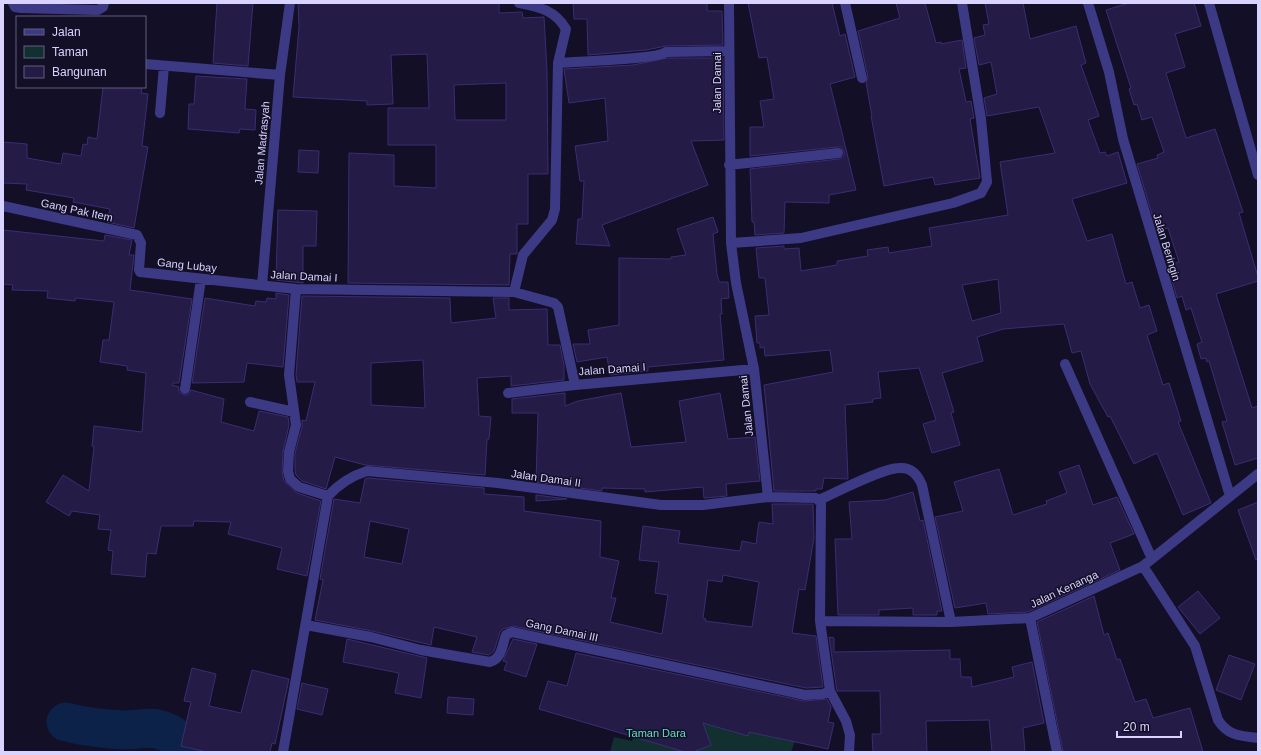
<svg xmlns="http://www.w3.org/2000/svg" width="1261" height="755" font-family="Arial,sans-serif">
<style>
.green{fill:#12302f}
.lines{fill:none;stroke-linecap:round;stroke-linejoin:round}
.river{stroke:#0c2248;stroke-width:39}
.building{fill:#241b47;stroke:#3b2d73;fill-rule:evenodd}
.minor{stroke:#3d3a85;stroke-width:10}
.labels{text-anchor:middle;stroke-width:3;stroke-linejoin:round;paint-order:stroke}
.street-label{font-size:11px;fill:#d9d4ff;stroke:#130f26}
.park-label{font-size:11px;fill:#5fe0c0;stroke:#130f26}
</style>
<rect width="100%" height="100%" fill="#130f26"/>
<path class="green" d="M642,712L691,718L795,741L791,752H610L614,737L632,741Z"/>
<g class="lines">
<path class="river" d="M66,722C85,727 104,729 124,730C139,730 152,725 166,732C175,735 180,743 184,752"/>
</g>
<path class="building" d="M217,3H253L248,66L213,63Z
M298,3H499V13L522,12L523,18L544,17L547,71L548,174H528V224H517V254H510L509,285L348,283L349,153L394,155V186L436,188V145H388V108H429L427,54L391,55L393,104L367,105V101L293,97L299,27ZM506,83V120H455L454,85Z
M573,3H707V11H722L723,45L666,46L646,50L588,55L587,19H574Z
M748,3H832L840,36L845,34L855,77L830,84L856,190L829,195V203L785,202L784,233L755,235L754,222H752L750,169L839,159L844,156V152L841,147H837L750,156V127H764L760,101L774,99L767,57L759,58Z
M896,3H925L936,43L941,42V44L962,40L966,68L959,69L966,102L971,101L974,118L970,119L980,178L935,185L933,177L884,186L871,116H872L866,83L868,77L858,31L900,18Z
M985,3H1023L1030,39L1076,26L1086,63L1081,65L1099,116L1088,120L1100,153L1105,152L1107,156L1118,152L1127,183L1072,199L1087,241L1112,234L1126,284L1132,282L1140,308L1149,305L1157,331L1147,335L1163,385L1169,383L1181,421L1178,422L1211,503L1183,515L1157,453L1134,464L1110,416L1108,417L1090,384L1081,351L1072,353L1064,324L1003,329L977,337L983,361L942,373L954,412L951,413L960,445L932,453L923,424L936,420L919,368L878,372L881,398L873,399V402L845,405L848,479L824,478L822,489H816V491H774L764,385L833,372L830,350L765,356L764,347L760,348V343H757L755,316L769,315L765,278H759L756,248L784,246V249L799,248L801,271L837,265V261L868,256L867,250L888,247L889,253L932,246L929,228L1008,215L1000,162L1055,153L1039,107L987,116L984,98L997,94L991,62L979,65L974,38L985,35L983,25L989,24ZM998,279L1001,313L972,321L962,285Z
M1129,3H1194L1201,26L1175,34L1185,67L1166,73L1186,138L1215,129L1243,212L1239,213L1258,277V281L1216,294L1252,408L1258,406V458L1235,465L1222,422L1227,421L1209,361L1207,362L1206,358L1201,359L1197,344L1202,342L1191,308L1186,310L1182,296L1177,298L1171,277L1176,276L1172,264L1179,262L1168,228L1157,231L1137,164L1158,158L1157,155L1164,152L1152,117L1142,120L1137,104L1134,105L1129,89L1131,88L1106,10Z
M667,58H723L724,140L691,141L708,185L602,225L610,246L576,244L578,219H582L584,181H580L575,146L608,141L605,98L569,103L564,69L633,65Z
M196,76L247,79L245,109L256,110L255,130L240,129L239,133L188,129L189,104H194Z
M103,87H142L141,93L148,94L142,146L148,147L134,228L107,222L110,209L73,202L74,198L26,190L27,184L3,183V142L27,144V158L61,164L63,153L81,156L83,144L87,145L88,137L97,139Z
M299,150L319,151L318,173L298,172Z
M278,210L317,211L316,246H303V283L276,280Z
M713,217L718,232L713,234L717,274L719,282H728L729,298L721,299L722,314H720L724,360L648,367V371L610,375L607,357L577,362L573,344H590L588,330L619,325V258L671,259V257L686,255L677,229Z
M3,230L104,241L105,235L132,240L129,255H134L130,290L192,299L179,383H173L172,385L179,387V392L184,395H188L191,390L224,399L221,422L254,431L259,411L288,417L289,425L283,452L282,471L284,481L297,493L321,501L307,576L277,569L282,548L228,534L231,522L194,521L193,526H161L156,554L147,553L145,577L111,574L113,551L108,550L111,530L98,529L100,515L72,511L69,516L46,502L63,475L89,491L94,447L92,446L94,426L142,432L146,373L127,370V366L100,362L103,340H109L114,302L76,298L75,301L47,298L48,291L12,290L13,285L3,284Z
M276,293L289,295L283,367L247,363L244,382L192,383L205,298L255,306L256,301L266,302L267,298L276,299Z
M302,296L450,298L451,323L496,318L493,298H509V310L547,309L548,345H560L564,365V380L511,386V376L477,378L479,416L491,417L489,439L487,440L485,475L365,465L335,457L326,489L302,481L296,475L295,470V453L302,427V420L306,421L315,382H297L296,375ZM423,360L425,408L371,405V363Z
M565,393V406L578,401L621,393L631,447L686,442L679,401L720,393L728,439L755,437L760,481L726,484L727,496L704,498L703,487L645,492V489L602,488V491L536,482L538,413H512V399Z
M1079,465L1093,505L1117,497L1134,534L1110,543L1120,570L1028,612L988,614L986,603L955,608L935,517L963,511L954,482L999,469L1013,515L1047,504L1046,501L1067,493L1059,472Z
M368,478L484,488V494L524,497V511L601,521L600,557L619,561L611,598H616L610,622L662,634L668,595L655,593L659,562L639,560L643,526L680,531L678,543L740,551L742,541L756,544L759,522L773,524L772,504H813L814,538L805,590L799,589L792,633L816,636L823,687L806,688L513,626L503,629L500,632L494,651L489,655L472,652L477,637L434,627L431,645L372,631L315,620L323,580L320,579L334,499L360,503L365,479ZM370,521L409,529L402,564L364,557ZM723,575L759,582L752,627L705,621L706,619L703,618L708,580L722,582Z
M913,492L920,521L923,520L942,611H937V615H913V608L879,610V615H838L835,539H852L849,502L885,500Z
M536,495L567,499L536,501Z
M1258,502V559L1256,560L1238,510Z
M1198,591L1220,618L1200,634L1178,607Z
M1094,596L1104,635L1108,633L1117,660L1120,659L1135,702L1146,699L1153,718L1190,708L1203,752H1063L1037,622Z
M829,637L834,638V652L950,650V659H960L961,677H971L972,687L1014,677L1012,667L1032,662L1044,723L1023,728L1025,752H992L989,720L926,721L927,752H873L872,734H881L880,691H837Z
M347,639L427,658L421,698L395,693L399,673L343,662Z
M513,639L537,644L526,677L504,670L507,662L503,661Z
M576,653L804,701L827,699L831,707L828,722L834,723L828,749L749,732L748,736L703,723L711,745L693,752H685L539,709L548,681L567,686Z
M1229,655L1255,664L1241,700L1216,690Z
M192,668L216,674L209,706L241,713L252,670L289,679L275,744L272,743L270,752H207L181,746L191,702L184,701Z
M302,683L328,689L322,715L297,709Z
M448,697L474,699L473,715L447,713Z"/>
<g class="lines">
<path class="minor" d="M13,3L15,7L21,8L98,10L103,7L104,3
M729,3L731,243L736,283L754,369L768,497L816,498L821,503L820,621L830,691L846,721L850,735L849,752
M845,3L862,78
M1088,3L1109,72L1123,139L1230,496
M1209,3L1258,175
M558,63C577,61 655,60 666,52L728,51
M145,64L280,75
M160,113L164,66
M729,165L838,153
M3,206L137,235L141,243L139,270L140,272L296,289L514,292L554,303L558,307L575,385L754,369
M731,243L801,238L953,203L981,193L987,182L981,119L962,3
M262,285L280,75L290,3
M296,289L289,375L296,425L289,452L288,471L290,479L299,487L328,496
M514,292L523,255L552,220L555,209L558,63L566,29C555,10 539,7 519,3
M1065,364L1152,559
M185,389L201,279
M508,393L575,385
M250,402L294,412
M328,496C339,484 351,476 367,471L498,483L661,505H703L768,497
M819,500C837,492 883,468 899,468C911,467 918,475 922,485L951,622
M1143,566L1195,646L1218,720C1228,736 1241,736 1258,738
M1030,618L1057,752
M820,621L951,622L1030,618L1143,566L1258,474
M306,625L371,637L421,650L490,662C502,659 502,645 506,635L512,632L805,695L823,694L830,691
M283,752L328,496"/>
</g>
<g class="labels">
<g class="street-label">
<text transform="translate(717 83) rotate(-90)" y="4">Jalan Damai</text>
<text transform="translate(262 143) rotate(-85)" y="4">Jalan Madrasyah</text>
<text transform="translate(77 210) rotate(12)" y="4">Gang Pak Item</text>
<text transform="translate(1167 247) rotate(73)" y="4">Jalan Beringin</text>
<text transform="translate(187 265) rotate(6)" y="4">Gang Lubay</text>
<text transform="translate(304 276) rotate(3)" y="4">Jalan Damai I</text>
<text transform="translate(612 369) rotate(-4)" y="4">Jalan Damai I</text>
<text transform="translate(746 406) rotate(-96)" y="4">Jalan Damai</text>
<text transform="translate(546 478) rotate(8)" y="4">Jalan Damai II</text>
<text transform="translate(1064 589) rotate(-25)" y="4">Jalan Kenanga</text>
<text transform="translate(562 630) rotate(12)" y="4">Gang Damai III</text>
</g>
<g class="park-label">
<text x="656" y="737">Taman Dara</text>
</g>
</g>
<rect width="1261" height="755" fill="none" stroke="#d9d4ff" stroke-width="8"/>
<rect x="16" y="16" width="130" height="72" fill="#130f26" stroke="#625e7d"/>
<rect x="24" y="29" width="20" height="6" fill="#3d3a85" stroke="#625e7d"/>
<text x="52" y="36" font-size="12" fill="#d9d4ff">Jalan</text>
<rect x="24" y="46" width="20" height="12" fill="#12302f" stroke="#625e7d"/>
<text x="52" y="56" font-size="12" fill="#d9d4ff">Taman</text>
<rect x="24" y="66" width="20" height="12" fill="#241b47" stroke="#625e7d"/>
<text x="52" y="76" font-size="12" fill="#d9d4ff">Bangunan</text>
<path d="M1117 731v6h64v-6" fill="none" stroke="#d9d4ff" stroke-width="2"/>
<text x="1123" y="731" font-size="12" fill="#d9d4ff" stroke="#130f26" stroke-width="3" paint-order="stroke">20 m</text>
</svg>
